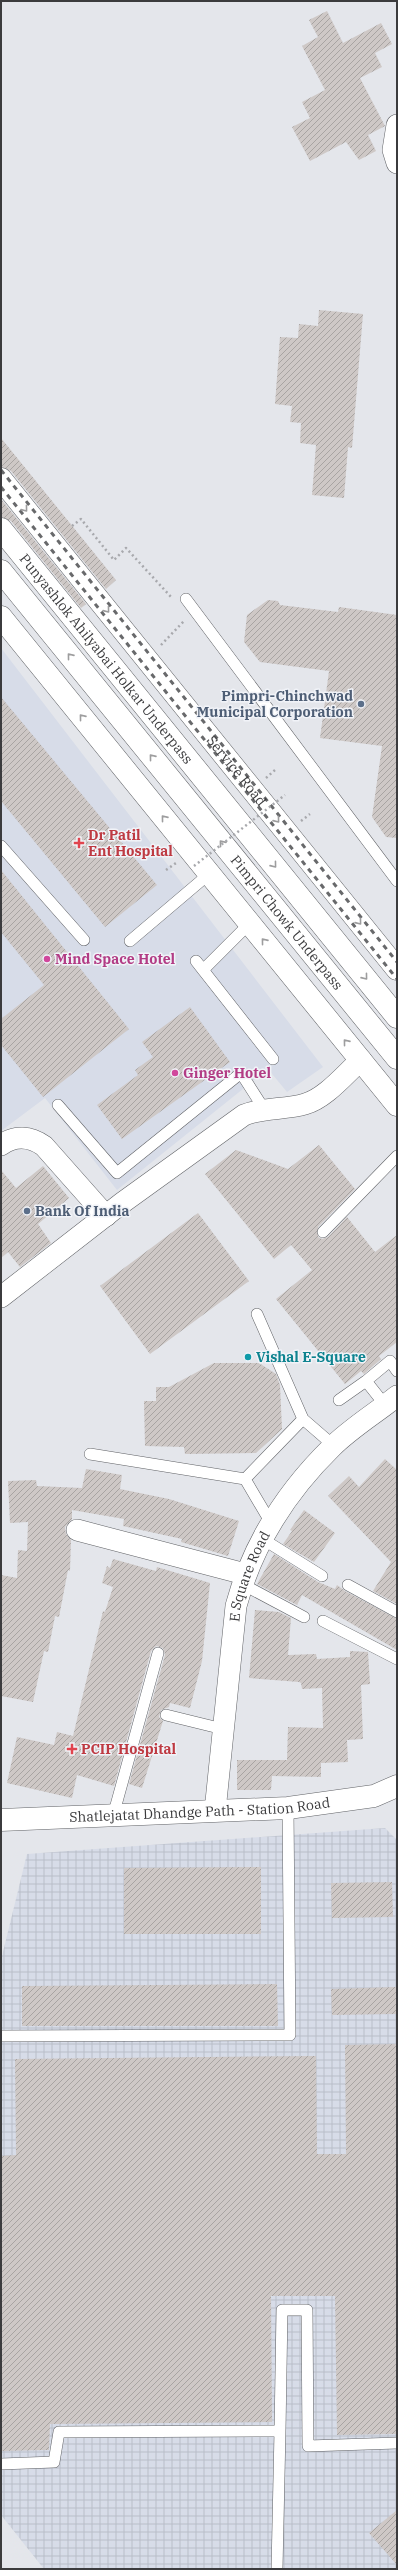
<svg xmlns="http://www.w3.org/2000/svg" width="398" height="2570" font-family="'IBM Plex Serif',serif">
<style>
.built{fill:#d7dce8}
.industrial{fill:url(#industrial-grid)}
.building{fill:url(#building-hatch)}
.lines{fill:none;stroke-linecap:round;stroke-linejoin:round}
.service-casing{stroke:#606266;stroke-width:12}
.minor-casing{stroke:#606266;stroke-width:22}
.secondary-casing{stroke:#606266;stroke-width:23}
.primary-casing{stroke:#606266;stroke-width:23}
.trunk-casing{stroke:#606266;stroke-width:23}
.path{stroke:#a8a9ad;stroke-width:2.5;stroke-dasharray:2 3;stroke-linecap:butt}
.service{stroke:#fff;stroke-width:11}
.minor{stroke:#fff;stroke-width:21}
.secondary{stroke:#fff;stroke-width:22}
.primary{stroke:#fff;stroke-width:22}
.trunk{stroke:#fff;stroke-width:22}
.rail{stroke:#68696b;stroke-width:3;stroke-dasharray:5 5;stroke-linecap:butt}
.path-bridge{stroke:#a8a9ad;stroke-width:2.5;stroke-dasharray:2 3;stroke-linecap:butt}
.oneway{stroke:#9d9d9e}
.service-dot{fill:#5c6f8a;stroke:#f1f3f8;stroke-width:1.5}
.health-dot{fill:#e0444e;stroke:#f1f3f8;stroke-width:1.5}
.hotel-dot{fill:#d1479c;stroke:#f1f3f8;stroke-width:1.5}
.culture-dot{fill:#0f9aa8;stroke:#f1f3f8;stroke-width:1.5}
.labels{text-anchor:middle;stroke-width:3;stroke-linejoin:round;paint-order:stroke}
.street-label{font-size:14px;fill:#3b3b3d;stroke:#f1f3f8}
.service-label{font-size:14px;font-weight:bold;fill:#4e5e75;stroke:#f1f3f8;text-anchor:end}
.health-label{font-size:14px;font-weight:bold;fill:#be3a42;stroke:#f1f3f8;text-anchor:start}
.hotel-label{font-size:14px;font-weight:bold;fill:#b23c85;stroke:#f1f3f8;text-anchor:start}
.culture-label{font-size:14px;font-weight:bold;fill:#0d838f;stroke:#f1f3f8;text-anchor:start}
</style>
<defs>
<pattern id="industrial-grid" width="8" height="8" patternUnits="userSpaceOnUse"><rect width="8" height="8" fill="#d7dce8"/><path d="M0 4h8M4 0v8" fill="none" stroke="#b9bec8"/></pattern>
<pattern id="building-hatch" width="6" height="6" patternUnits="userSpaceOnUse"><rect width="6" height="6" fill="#cec8c6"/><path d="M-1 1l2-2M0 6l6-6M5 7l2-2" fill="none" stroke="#a8a4a2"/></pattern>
</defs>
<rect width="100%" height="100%" fill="#e4e6eb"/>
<path class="built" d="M1,648L323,1067L287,1092L268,1069L117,1190L45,1098L1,1131Z"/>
<path class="industrial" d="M385,1828L397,1840V2569H44L1,2515V1960L27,1854Z"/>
<path class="building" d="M327,11L343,43L381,23L392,44L375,53L382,67L360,78L385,126L368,135L376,151L359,160L346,142L310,161L292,127L310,118L302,102L325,90L302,46L318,37L309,20Z
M319,310L363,314L352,448L348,447L344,498L312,495L316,445L300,443L301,423L290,422L292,406L275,404L280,337L298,338L299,324L318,326Z
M1,438L116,580L106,589L11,471L1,467Z
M1,499L86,604L81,608L11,521L1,517Z
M268,600L278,601L280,605L338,612L339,607L397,615V838L386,837L372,817L382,746L320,738L329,671L260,662L244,642L247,615Z
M1,697L157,885L105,927L1,801Z
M1,870L129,1029L43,1097L1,1045V1019L44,985L1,932Z
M190,1007L230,1062L122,1139L97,1105L138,1075L135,1070L153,1057L142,1042Z
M319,1145L355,1189L318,1227V1237L322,1239L328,1237L347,1217L375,1252L397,1235V1342L379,1356L381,1359L364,1374L361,1371L345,1384L276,1299L312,1270L291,1245L274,1259L205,1174L236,1150L288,1169Z
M43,1166L69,1198L38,1224L51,1243L20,1267L8,1252L1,1258V1170L16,1188Z
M198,1213L249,1281L150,1354L100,1286Z
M214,1363H259L276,1374L280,1385L282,1429L256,1453L185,1454L184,1447L145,1446L144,1401H156V1387H169Z
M385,1459L397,1470V1604L373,1591L391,1562L328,1496L349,1476L359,1487Z
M86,1469L122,1475L120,1489L169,1499L239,1521L228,1556L181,1542L182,1539L123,1526L124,1519L72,1510V1519L65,1527L66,1534L71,1540L70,1571L68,1570L59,1617L55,1616L48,1652L44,1651L33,1702L1,1696V1575L17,1578L18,1550L27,1551L28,1522L10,1523L8,1481L36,1480L37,1486L82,1488Z
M304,1510L335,1533L314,1562L283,1544L292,1531L290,1530Z
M274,1554L318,1582L335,1589L337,1585L345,1591L397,1619V1650L302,1595L297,1605L257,1584Z
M113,1559L156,1571L157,1567L210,1583L202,1661L190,1708L170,1703L169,1707L161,1710L159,1717L163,1721L142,1788L129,1784L165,1655L163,1648L156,1646L151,1651L114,1786L77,1775L72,1798L7,1783L17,1737L54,1745L57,1732L73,1736L103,1611L105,1612L113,1587L102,1583L107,1566L110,1568Z
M255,1610L279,1612L291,1618L288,1655L316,1654L317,1659L350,1657V1651L368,1652L370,1684L361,1685L363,1739L347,1740L348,1762L321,1763V1777L272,1776L271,1790H237V1760H287L288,1727L323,1728L322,1688L302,1689L301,1683L299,1682L249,1678Z
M261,1867V1934H124V1868Z
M392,1882L393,1917L332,1918L331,1883Z
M277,1984L278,2026H22V1986Z
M396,1987L397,2014L332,2015L331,1989Z
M397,2044V2434L337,2435L335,2296H271L272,2422L50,2424L49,2450L1,2451V2156L16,2155L15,2059L316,2056L317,2154H346L345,2045Z
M397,2510V2565L369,2533Z"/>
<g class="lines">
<g class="service-casing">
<path id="service" d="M186,599L397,881
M1,846L84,940
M250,923L203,970L273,1059
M130,941L209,874
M196,961L203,970
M58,1105L117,1173L241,1073L264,1109
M323,1232L397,1156
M257,1314L303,1419
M366,1381L390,1361L397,1371
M339,1400L366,1381L385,1405
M90,1454L245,1479
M271,1523L245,1479L303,1419L333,1445
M261,1538L322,1576
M242,1584L304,1617
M348,1585L397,1612
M323,1621L397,1659
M166,1715L223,1729
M113,1816L158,1653
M1,2036L290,2035L288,1808
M1,2464L54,2462L59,2432L280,2431L282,2310H307L308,2446L397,2443
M277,2569L280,2431"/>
</g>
<g class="minor-casing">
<g id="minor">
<path d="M397,125L393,150L397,163"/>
<path d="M1,1145C15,1135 30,1136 44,1146L106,1216"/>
<path d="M1,1297L122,1203L244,1115C264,1107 285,1110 305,1104C326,1098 345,1074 361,1060"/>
<path d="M77,1530L245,1574"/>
<path id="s1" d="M215,1811L236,1606C253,1543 286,1492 332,1447C351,1428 376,1413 397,1396"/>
</g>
</g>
<g class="secondary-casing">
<g id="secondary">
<path id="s2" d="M1,1820L288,1808L374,1796L397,1786"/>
</g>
</g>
<g class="primary-casing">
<g id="primary">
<path id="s3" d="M1,479L397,969"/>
<path d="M1,617L397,1105"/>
</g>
</g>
<g class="trunk-casing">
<g id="trunk">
<path id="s4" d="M1,529L397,1017"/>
<path id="s5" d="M1,571L397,1058"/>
</g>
</g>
<path class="path" d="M72,526L81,519L114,560L126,548L172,598
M161,645L185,620
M266,778L275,770
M301,821L310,814
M166,870L176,863"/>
<use href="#service" class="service"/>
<use href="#minor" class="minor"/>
<use href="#secondary" class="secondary"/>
<use href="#primary" class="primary"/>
<use href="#trunk" class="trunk"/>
<path class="rail" d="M1,470L397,962
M1,487L397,979"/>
<path class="path-bridge" d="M194,866L285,795"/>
</g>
<defs><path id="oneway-chevron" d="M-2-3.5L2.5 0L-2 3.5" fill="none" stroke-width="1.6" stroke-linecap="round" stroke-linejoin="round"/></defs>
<g class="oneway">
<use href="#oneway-chevron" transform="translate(25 509) rotate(51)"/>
<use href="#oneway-chevron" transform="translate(107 610) rotate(51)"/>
<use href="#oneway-chevron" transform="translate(70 656) rotate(-129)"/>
<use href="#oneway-chevron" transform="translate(82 717) rotate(-129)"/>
<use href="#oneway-chevron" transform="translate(152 757) rotate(-129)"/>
<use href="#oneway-chevron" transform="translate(164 818) rotate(-129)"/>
<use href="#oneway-chevron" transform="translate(277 820) rotate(51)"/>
<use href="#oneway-chevron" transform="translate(222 843) rotate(-129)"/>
<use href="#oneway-chevron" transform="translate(274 865) rotate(51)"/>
<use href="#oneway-chevron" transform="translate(359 922) rotate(51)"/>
<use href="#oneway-chevron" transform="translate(264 941) rotate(-129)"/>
<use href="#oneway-chevron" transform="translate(365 977) rotate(51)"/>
<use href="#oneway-chevron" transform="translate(346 1042) rotate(-129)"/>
</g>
<g class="service-dot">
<circle cx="361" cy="704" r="4"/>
<circle cx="27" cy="1211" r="4"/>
</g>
<g class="health-dot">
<path d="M77 837h4v4h4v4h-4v4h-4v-4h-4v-4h4z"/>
<path d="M70 1743h4v4h4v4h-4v4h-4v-4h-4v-4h4z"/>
</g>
<g class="hotel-dot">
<circle cx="47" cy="959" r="4"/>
<circle cx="175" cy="1073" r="4"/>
</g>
<circle class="culture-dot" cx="248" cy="1357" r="4"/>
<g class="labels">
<g class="street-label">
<text dy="5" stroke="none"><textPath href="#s4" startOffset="167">Punyashlok Ahilyabai Holkar Underpass</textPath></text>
<text dy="5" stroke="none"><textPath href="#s3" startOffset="375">Service Road</textPath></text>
<text dy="5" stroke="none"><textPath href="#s5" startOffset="453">Pimpri Chowk Underpass</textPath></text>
<text dy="5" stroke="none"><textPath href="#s1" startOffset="238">E Square Road</textPath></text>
<text dy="5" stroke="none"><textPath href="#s2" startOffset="199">Shatlejatat Dhandge Path - Station Road</textPath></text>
</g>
<g class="service-label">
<text x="353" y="701">Pimpri-Chinchwad<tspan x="353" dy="16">Municipal Corporation</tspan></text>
<text x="35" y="1216" text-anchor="start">Bank Of India</text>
</g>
<g class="health-label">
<text x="88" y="840">Dr Patil<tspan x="88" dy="16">Ent Hospital</tspan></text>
<text x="81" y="1754">PCIP Hospital</text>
</g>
<g class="hotel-label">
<text x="55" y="964">Mind Space Hotel</text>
<text x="183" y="1078">Ginger Hotel</text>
</g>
<g class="culture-label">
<text x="256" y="1362">Vishal E-Square</text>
</g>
</g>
<rect width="398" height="2570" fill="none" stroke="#3b3b3d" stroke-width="4"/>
</svg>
